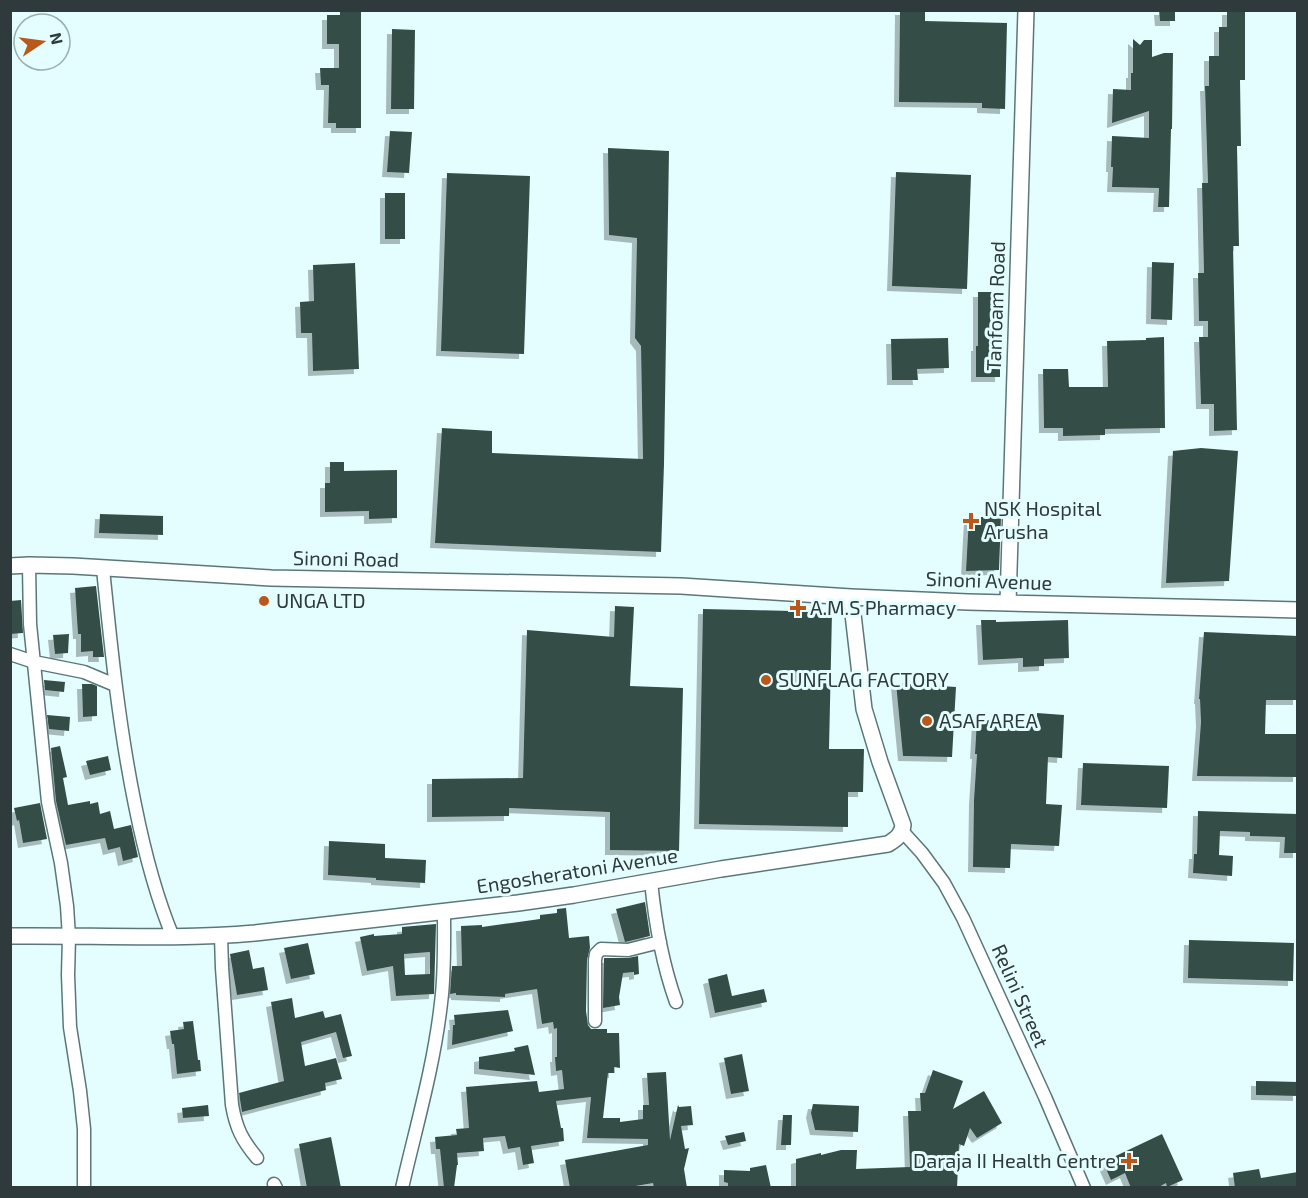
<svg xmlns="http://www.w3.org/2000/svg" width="1308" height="1198" font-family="'Exo 2',sans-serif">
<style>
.building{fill:#364e46;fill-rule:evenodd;filter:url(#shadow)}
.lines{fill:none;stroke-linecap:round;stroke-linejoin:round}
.minor-casing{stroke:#5c7779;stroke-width:15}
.tertiary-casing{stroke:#5c7779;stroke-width:18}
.minor{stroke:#fff;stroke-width:12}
.tertiary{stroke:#fff;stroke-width:15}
.poi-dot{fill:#ba581c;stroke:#e4fdff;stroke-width:2}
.labels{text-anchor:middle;stroke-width:6;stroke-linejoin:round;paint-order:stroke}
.street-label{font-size:20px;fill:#2e3a3b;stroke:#e4fdff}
.poi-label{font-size:20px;fill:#2e3a3b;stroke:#e4fdff;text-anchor:start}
</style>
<defs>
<filter id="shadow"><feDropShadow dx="-5" dy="5" stdDeviation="0" flood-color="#0004"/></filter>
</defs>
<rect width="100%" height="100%" fill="#e4fdff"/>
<path class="building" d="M340,10H361V128H336V123H328L329,85H321L320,68H339V44H327V15H340Z
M900,10H925V21L1007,23L1005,109L982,108V103L899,102Z
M1159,10H1175V21H1160Z
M1227,10H1245V80H1240L1241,146H1237L1239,246H1233L1237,430L1214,431V404H1201L1199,337H1208V321H1199L1198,273H1204L1202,183H1208L1205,86H1209V56H1219V27H1227Z
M392,29L415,30L414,109H391Z
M1133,39L1140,45L1144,40H1152V57L1164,53H1173L1172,129H1171L1169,207H1158L1159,188L1112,187L1113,167H1111L1112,136L1149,138V111L1112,123L1113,89L1131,90V73H1133Z
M390,131L412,132L409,173L387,172Z
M608,148L669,151L664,464L661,552L435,543L442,428L492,431V453L643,459L641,346L635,338L637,238L609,235Z
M896,172L971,175L967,289L892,286Z
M447,173L530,176L524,354L441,351Z
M385,193H405V239H385Z
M1152,262L1174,263L1172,320L1151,319Z
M355,263L359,369L313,371L312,333H301L300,302L314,301L313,265Z
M978,292H1000V377H976V346H978Z
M1164,337L1165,428L1105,429V435L1063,436V428H1044L1043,369H1068L1069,387H1108L1107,341L1146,340V338Z
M948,338L949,368L917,369L918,380H892L891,339Z
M1201,448L1238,451L1229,581L1166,583L1173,451Z
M330,462H344V471L397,470V518L369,519V511L325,512V483H330Z
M100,514L163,516V535L99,533Z
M969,517H1001L999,570L966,571Z
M96,586L104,657H93V651L81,652V634H78L75,588Z
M21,600L23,633L10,634V601Z
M615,606L634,607L630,686L683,688L679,851L610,850V812L509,808V816L432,817V779L523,778L527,630L614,637Z
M703,609L832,612L829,749H864L863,792H848V827L699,824Z
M981,620H996V622L1068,620L1069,658L1044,659V666L1023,667V658L983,660Z
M1204,632L1298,636V700H1266L1265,734H1298V777L1197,776L1201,722L1200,699H1199Z
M69,634L68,653L55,654L53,635Z
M44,680L65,682L64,692L45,690Z
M896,683L956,687L952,757L903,756Z
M82,684H92L97,686V716L83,717Z
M1037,713L1064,715L1062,758L1048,757L1046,804L1062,805L1059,846L1011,844L1010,868L973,867L974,800L977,754H975L977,720L1037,722Z
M47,715L70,717L69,731L49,729Z
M60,746L67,777L63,778L68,805L90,801V804L98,802L100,814L110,811L114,829L131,825L138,857L123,861L120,847L108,850L105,838L66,845L56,801L51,748Z
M108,756L111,770L90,775L86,761Z
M1083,763L1169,766L1167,808L1081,805Z
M40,803L47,839L23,843L19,820L17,821L14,808Z
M1198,811L1298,814V853H1284L1285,837L1250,836V832L1220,831L1219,855L1233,856L1232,876L1193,873L1194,854H1197Z
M329,841L385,844V858L426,860L425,883L376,880V878L328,875Z
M645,902L650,936L625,942L616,909Z
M566,908L569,938L589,936L590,948L587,960L586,1011L588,1025L591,1029H607V1033H619L620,1068L614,1067V1073H608L603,1118H620V1122L643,1119V1105H649L647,1073L666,1072L670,1140L678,1105L679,1107L691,1106L693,1125L681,1126L685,1149L689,1148L684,1169L687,1188H654L653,1183L624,1188H591L590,1186L570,1188L565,1160L648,1145V1139L587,1138L591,1097L556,1101L561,1128H563L564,1141L531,1146L534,1163L523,1165L520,1147L508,1149L505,1136L483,1138L484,1151L457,1153L458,1165H457L454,1188H444L440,1149H436L435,1137L457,1135L456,1129L469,1128L466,1087L537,1081L539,1092L564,1089L562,1070L556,1071L555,1057H557V1028L554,1029L553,1022L542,1024L537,989L505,994V997L456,995V993L450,994L452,966H462L461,926L482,925V927L540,919V915L557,913V909Z
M436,924L434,994L396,996L393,966L367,971L360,937L374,934V936L402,934V927ZM430,952V974L405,975L404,954Z
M1189,940L1294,943L1293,981L1188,978Z
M308,943L315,974L291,979L284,948Z
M249,950L253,969L264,967L268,990L237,995L230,954Z
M638,956L639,974L634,975V972L623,973L619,997L620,1005L603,1008L604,958H628Z
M727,974L732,996L764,989L767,1002L715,1013L708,979Z
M292,998L295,1018L323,1011L325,1018L341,1014L352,1056L343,1058L336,1032L301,1042L305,1066L336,1058L342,1079L325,1083L326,1090L242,1112L239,1093L284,1081L271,1002Z
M508,1010L513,1031L452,1045L453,1025H455L454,1015Z
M193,1021L198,1060H200L201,1071L177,1074L174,1044H172L170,1031L184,1029L183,1022Z
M528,1045L535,1075L479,1069V1057L515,1051L514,1048Z
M742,1054L749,1091L731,1094L724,1058Z
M933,1070L963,1081L953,1109L984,1091L1002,1123L977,1138L970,1128L964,1146L959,1144L957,1188H796V1159L821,1153V1155L841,1150H857L856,1169L910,1167L908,1111H921L920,1093H925Z
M1256,1081L1298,1082V1096L1256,1095Z
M813,1104L859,1106L858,1132L815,1130L811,1113Z
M208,1105L209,1116L183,1118L182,1108Z
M783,1115H792L791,1145H781Z
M744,1132L746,1141L728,1145L725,1136Z
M1162,1134L1183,1180L1167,1187L1166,1183L1157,1188H1131L1125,1173L1111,1180L1103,1162Z
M331,1137L341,1188H307L299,1144Z
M766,1165L771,1188H728V1183L724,1182V1170L750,1171V1168Z
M1259,1169L1261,1178L1298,1172V1188H1235L1233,1173Z"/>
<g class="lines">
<g class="minor-casing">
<path id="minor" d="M29,565L30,624L45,772L48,802L61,863L67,906L69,937L68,975L70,1027L80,1091L84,1129V1188
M103,569C111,648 119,727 135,805C144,850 155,894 173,937
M10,654L34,662L84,672L115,685
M902,831L922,853L944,883L963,918L1045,1097L1084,1188
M651,881C655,922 662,963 676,1002
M221,936L222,968L232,1105C236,1128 242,1140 257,1158
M595,1021V960L596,954L601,949L628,950L660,942
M274,1184L276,1188
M402,1188C416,1127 434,1066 441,1003C445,973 444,942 444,911"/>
</g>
<g class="tertiary-casing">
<path id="tertiary" d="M10,566L29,565L73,566L271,578L681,586L851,597L968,602L1298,610
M1008,603L1026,10
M10,936C92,935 173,940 255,933L518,903L574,895L721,869L888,844C896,839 902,835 903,825L880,762L864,709L851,597"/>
</g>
<use href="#minor" class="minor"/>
<use href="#tertiary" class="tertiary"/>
</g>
<g class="poi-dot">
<path d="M968 512h6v6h6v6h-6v6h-6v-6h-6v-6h6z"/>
<circle cx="264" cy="601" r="6"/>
<path d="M795 599h6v6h6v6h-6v6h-6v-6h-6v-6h6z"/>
<circle cx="766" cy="680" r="6"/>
<circle cx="927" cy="721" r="6"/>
<path d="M1126 1152h6v6h6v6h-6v6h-6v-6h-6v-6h6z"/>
</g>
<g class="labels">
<g class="street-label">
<text transform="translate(996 306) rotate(-88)" y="7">Tanfoam Road</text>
<text transform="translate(346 559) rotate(1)" y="7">Sinoni Road</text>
<text transform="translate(989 581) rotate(2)" y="7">Sinoni Avenue</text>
<text transform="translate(577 871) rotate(-9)" y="7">Engosheratoni Avenue</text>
<text transform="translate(1020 996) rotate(66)" y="7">Relini Street</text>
</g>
<g class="poi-label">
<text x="984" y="516">NSK Hospital<tspan x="984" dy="23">Arusha</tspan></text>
<text x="276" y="608">UNGA LTD</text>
<text x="810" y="615">A.M.S Pharmacy</text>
<text x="778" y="687">SUNFLAG FACTORY</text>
<text x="939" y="728">ASAF AREA</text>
<text x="1116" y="1168" text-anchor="end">Daraja II Health Centre</text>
</g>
</g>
<rect width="1308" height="1198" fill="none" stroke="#2e3a3b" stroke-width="24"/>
<g transform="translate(42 42) rotate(77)"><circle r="28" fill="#e4fdff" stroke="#9bafb1" stroke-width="1.5"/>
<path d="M0-4.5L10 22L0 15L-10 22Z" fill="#ba581c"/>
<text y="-9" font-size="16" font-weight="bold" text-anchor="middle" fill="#2e3a3b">N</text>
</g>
</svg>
